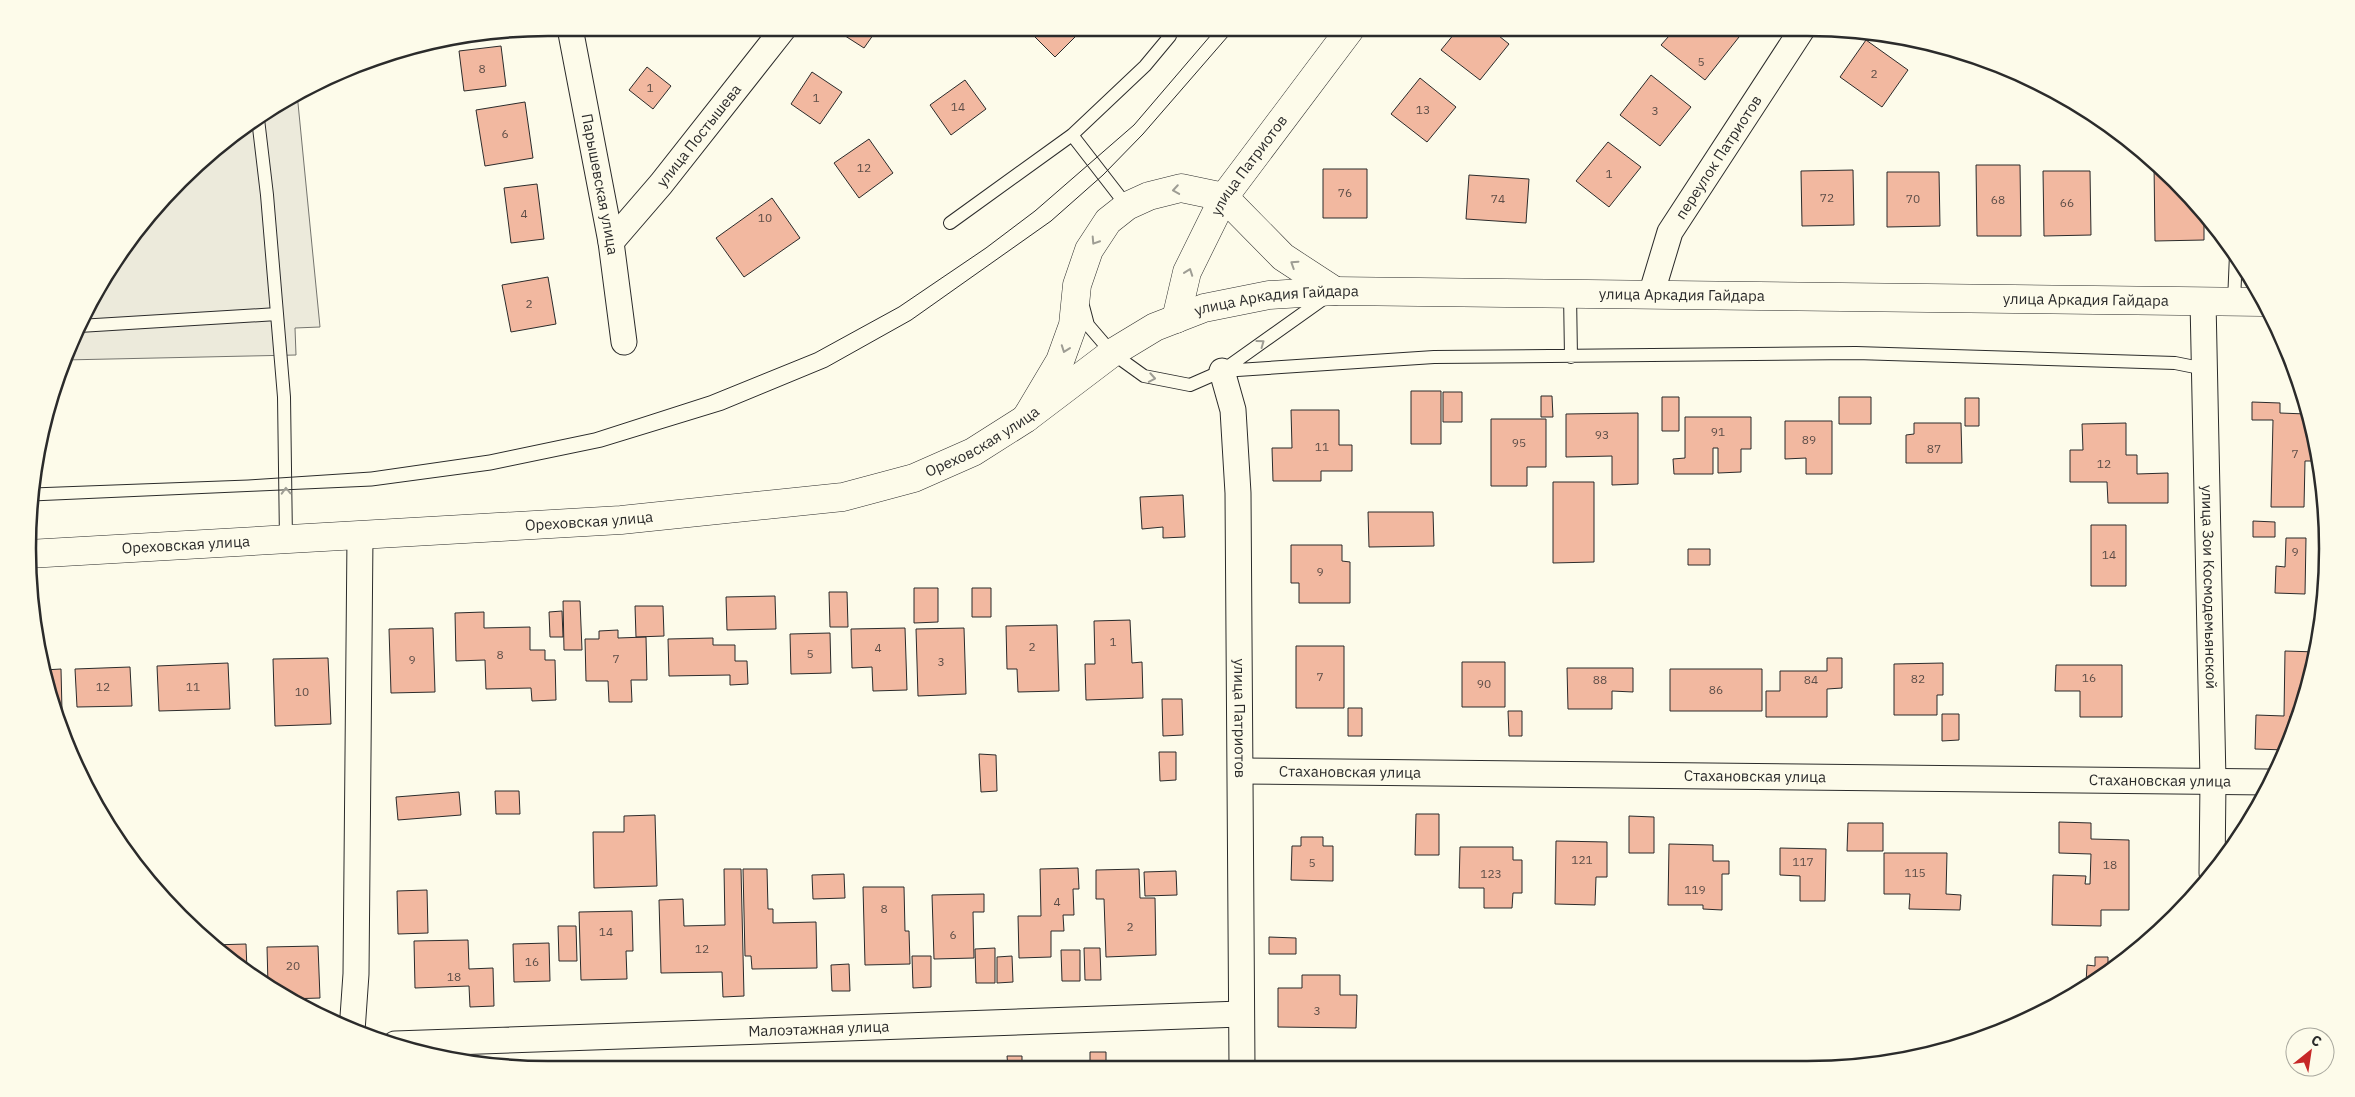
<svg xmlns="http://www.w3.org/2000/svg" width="2355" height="1097" font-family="'IBM Plex Sans',sans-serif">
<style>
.parking{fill:#eceadb;stroke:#74746e}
.building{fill:#f2b8a0;stroke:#2b2b2b}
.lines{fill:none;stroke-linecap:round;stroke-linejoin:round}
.lane-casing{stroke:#2b2b2b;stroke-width:14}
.street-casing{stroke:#2b2b2b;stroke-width:27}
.secondary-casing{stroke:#2b2b2b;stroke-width:29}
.primary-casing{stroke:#2b2b2b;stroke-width:29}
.lane{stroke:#fdfbea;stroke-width:12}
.street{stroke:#fdfbea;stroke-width:25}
.secondary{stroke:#fdfbea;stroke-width:28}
.primary{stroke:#fdfbea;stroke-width:28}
.tram{stroke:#2b2b2b;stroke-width:1}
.oneway{stroke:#9e9d94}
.labels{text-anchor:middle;stroke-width:4;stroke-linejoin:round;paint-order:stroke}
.number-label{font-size:12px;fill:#5d4e48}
.street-label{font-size:15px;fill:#2b2b2b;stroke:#fdfbea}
.rim{fill:none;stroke:#2b2b2b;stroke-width:2.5}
</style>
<rect width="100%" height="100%" fill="#fdfbea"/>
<path class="parking" d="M297,93L320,327L295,328L296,355L64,360L97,288L157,205L205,157Z"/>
<path class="building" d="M842,28H878L864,48L839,32Z
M1026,28H1084L1055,57Z
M1459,28H1489L1509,44L1480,80L1441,50Z
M1676,28H1728L1739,37L1705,80L1661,45Z
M1866,40L1908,70L1882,107L1840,77Z
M501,46L506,86L464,91L459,51Z
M647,67L671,86L653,109L629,90Z
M812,72L842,92L820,124L791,104Z
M1651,75L1691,107L1660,146L1620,115Z
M1420,78L1456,107L1427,142L1391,114Z
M965,80L986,109L951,135L930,105Z
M525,102L533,158L485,166L476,110Z
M869,139L893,173L859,198L834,163Z
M1608,142L1641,167L1609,207L1576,181Z
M2154,164L2175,180L2204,216V240L2155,241Z
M1976,165H2020L2021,236H1977Z
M1323,169H1367V218H1323Z
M1853,170L1854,225L1802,226L1801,171Z
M2043,171H2090L2091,235L2044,236Z
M1887,172H1939L1940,226L1887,227Z
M1469,175L1529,179L1526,223L1466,219Z
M537,184L544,239L511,243L504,188Z
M772,198L800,238L744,277L716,238Z
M548,277L556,324L511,332L502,285Z
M1411,391H1441V444H1411Z
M1443,392H1462V422H1443Z
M1541,396H1552L1553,417H1541Z
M1662,397H1679V431H1662Z
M1839,397H1871V424H1839Z
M1965,398H1979V426H1965Z
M2252,402L2280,403V413L2306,414V426H2311L2319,461H2305L2304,507H2271L2273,420H2252Z
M1291,410H1339V445H1352V471H1321V481H1273L1272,448H1292Z
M1638,413V484L1612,485V456L1566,457V414Z
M1685,417H1751V449H1741V472L1718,473V448H1713V474H1674L1673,459L1685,458Z
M1491,419H1546V467H1527V486H1491Z
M1785,421H1832V474H1806V458L1785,459Z
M1914,423H1961L1962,463H1906V435L1914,434Z
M2126,423V455H2137V474L2168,473V503H2108L2107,482H2070V450H2083L2082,424Z
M1553,482H1594V562L1553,563Z
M1183,495L1185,537L1163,538V527L1142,529L1140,497Z
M1368,512H1433L1434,546L1369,547Z
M2253,521L2275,522V537H2253Z
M2091,525H2126V586H2091Z
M2286,538H2306L2305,594L2275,593L2276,566L2285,567Z
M1291,545H1342V561L1350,562V603H1299V583H1291Z
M1688,549H1710V565H1688Z
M914,588H938V622L914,623Z
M972,588H991V617H972Z
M829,592H847L848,627H830Z
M775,596L776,629L727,630L726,597Z
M563,601H580L582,650H564Z
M635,606H663L664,636L636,637Z
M562,611L563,637H550L549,612Z
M484,612V628L530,627V650H545V660H555L556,700L532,701L531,688L486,689L485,660L456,661L455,613Z
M1130,620L1132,663L1142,662L1143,698L1086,700L1085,664H1095L1094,621Z
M1057,625L1059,691L1018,692L1017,669H1007L1006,626Z
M433,628L435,692L391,693L389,629Z
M905,628L907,690L873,691L872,667L852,668L851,629Z
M964,628L966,694L918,696L916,629Z
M618,630V638L646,637L647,680H631L632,702H609L608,681H586L585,639H599V631Z
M830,633L831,673L791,674L790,634Z
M713,638V645H735V661H747L748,684L730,685V675L669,676L668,639Z
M1296,646H1344V708H1296Z
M2285,651L2317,652L2298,716H2290V742L2286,750L2255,749L2256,715L2284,716Z
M328,658L331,724L275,726L273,659Z
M1827,658H1842V688L1827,689V717H1766V691H1780V671H1827Z
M1462,662H1505V707H1462Z
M228,663L230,709L159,711L157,666Z
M1943,663V695H1937V715H1894V664Z
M2056,665H2122V717H2080V691H2055Z
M130,667L132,706L77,707L75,669Z
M1567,668H1633V692L1612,691V709H1568Z
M61,669L62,711H54L44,670Z
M1670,669H1762V711H1670Z
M1162,699H1182L1183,735L1163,736Z
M1348,708H1362V736H1348Z
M1508,711H1522V736H1509Z
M1942,714H1959V740L1942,741Z
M1159,752H1176V780L1160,781Z
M979,754L996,755L997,791L981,792Z
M495,791H519L520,814H496Z
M459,792L461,815L398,820L396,797Z
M1416,814H1439V855H1415Z
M655,815L657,886L594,888L593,832H624V816Z
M1629,816L1654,817V853H1629Z
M2059,822L2091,823V839L2129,840V910H2101V926L2052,925L2053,875L2086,876L2085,884H2090L2091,854L2059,853Z
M1848,823H1883V851H1847Z
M1301,837H1323V846H1333V881L1291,880L1292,846H1301Z
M1556,841L1607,842V877H1596L1595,905L1555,904Z
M1669,844L1713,845V861H1729V874H1722V910L1703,909V905H1668Z
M1460,847H1513V860H1522V893H1513L1512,908H1484V888H1459Z
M1780,848L1826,849L1825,901H1800V876L1780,875Z
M1884,853H1947L1946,894L1961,895L1960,910L1909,909L1910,894H1884Z
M1078,868L1079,889H1073L1074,915H1063L1064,931H1051V957L1019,958L1018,916H1041L1040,869Z
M724,869H741L744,996L723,997L722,972L661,973L659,900L683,899L684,926L725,925Z
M743,869H767L768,909H773V923L816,922L817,968L752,969L751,956H745Z
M1139,869L1140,898H1155L1156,955L1106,957L1104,899H1096V870Z
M1176,871L1177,895L1145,896L1144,872Z
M844,874L845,898L813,899L812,875Z
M863,887H904L905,931H909L910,964L865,965Z
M427,890L428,933L398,934L397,891Z
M984,894V912H973L974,958L934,959L932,895Z
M632,911L633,951H626L627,979L581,980L579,912Z
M558,926H576L577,961H559Z
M1269,937L1296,938V954H1269Z
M468,940L469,969L493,968L494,1006L470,1007L469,986L415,988L414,941Z
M549,943L550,981L514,982L513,944Z
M246,944L247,970L212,945Z
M318,946L320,998L287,999L268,985L267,947Z
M995,948V983H976L975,949Z
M1084,948H1100L1101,980H1085Z
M1061,950H1080V981H1062Z
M912,956H931V987L913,988Z
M1012,956L1013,982L997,983V957Z
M2095,957H2108V966H2117L2086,983L2087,965L2095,966Z
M849,964L850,991H832L831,965Z
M1302,975H1340V995H1357L1356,1028L1278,1027V988H1302Z
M1090,1052H1106V1068H1090Z
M1007,1056H1022V1068H1008Z
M1781,1062H1810V1065H1781Z
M1565,1063H1604V1066H1565Z
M842,1064H859V1068H843Z"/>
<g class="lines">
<g class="lane-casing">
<path id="lane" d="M258,119L267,195L284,397L286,540
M1072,135L1127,206
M950,223L1072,135L1145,66L1170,36
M1570,294L1571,357
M2234,302L2236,254
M1083,306L1088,325L1112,353L1144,376L1190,385L1222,371L1326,297
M79,326L277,314
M1222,371L1434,357L1856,353L2175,363L2205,369"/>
</g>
<g class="street-casing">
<g id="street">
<path id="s1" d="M570,28L611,242L624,342"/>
<path id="s2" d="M611,242L661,184L784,28"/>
<path id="s3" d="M1651,295L1670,232L1803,28"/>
<path id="s4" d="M2203,301L2213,781L2212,873"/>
<path id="s5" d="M1222,371L1233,410L1238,493L1242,1067"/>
<path id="s6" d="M1241,771L2268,782"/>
<path d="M352,1031L356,974L360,536"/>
<path id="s7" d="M395,1044L1241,1014"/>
</g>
</g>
<g class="secondary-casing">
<g id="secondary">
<path id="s8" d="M1176,319L1187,272L1224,197L1351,28"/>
<path d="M1026,418L1060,361L1073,325L1077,285L1089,250L1108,221L1127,206L1149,196L1181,188L1224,197L1283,257L1335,291"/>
</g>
</g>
<g class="primary-casing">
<g id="primary">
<path id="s9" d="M28,554L621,520L843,497L914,478L973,452L1025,419L1112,353L1155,327L1204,308L1269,295L1335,291L2263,302"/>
</g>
</g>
<use href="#lane" class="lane"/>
<use href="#street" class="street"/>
<use href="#secondary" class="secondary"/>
<use href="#primary" class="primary"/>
<path class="tram" d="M33,488L248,480L371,472L489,455L594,433L709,396L815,353L899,307L986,248L1035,211L1134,125L1217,28
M32,501L372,486L491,470L602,447L723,410L827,367L911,320L1051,221L1103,175L1143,134L1235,28"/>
</g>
<defs><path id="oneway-chevron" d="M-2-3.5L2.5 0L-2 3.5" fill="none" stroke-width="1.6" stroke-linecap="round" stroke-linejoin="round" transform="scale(1.25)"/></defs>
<g class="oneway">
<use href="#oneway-chevron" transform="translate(1176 190) rotate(171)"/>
<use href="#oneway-chevron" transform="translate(1095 241) rotate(123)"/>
<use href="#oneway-chevron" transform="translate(1294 264) rotate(-147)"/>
<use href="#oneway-chevron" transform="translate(1189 272) rotate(-70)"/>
<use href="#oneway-chevron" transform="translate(1261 343) rotate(-36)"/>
<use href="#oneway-chevron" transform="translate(1065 349) rotate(110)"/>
<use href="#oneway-chevron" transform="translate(1152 378) rotate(10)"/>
<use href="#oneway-chevron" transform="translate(286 491) rotate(-92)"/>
</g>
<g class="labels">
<g class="number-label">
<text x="1701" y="66">5</text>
<text x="482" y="73">8</text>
<text x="1874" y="78">2</text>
<text x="650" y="92">1</text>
<text x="816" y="102">1</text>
<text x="958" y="111">14</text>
<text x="1423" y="114">13</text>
<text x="1655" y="115">3</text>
<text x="505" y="138">6</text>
<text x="864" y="172">12</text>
<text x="1609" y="178">1</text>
<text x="1345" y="197">76</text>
<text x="1827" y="202">72</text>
<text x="1498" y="203">74</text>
<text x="1913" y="203">70</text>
<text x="1998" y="204">68</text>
<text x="2067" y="207">66</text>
<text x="524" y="218">4</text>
<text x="765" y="222">10</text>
<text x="529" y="308">2</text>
<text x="1718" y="436">91</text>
<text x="1602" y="439">93</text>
<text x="1809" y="444">89</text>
<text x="1519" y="447">95</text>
<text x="1322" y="451">11</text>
<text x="1934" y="453">87</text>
<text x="2295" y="458">7</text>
<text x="2104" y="468">12</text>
<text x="2295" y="556">9</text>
<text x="2109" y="559">14</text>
<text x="1320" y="576">9</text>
<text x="1113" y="646">1</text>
<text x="1032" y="651">2</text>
<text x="878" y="652">4</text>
<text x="810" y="658">5</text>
<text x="500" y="659">8</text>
<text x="616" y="663">7</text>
<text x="412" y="664">9</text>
<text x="941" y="666">3</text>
<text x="1320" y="681">7</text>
<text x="2089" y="682">16</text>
<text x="1918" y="683">82</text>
<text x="1600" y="684">88</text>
<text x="1811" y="684">84</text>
<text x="1484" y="688">90</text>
<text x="103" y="691">12</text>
<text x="193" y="691">11</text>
<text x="1716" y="694">86</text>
<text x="302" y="696">10</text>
<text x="1582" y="864">121</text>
<text x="1803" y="866">117</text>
<text x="1312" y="867">5</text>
<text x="2110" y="869">18</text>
<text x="1915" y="877">115</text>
<text x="1491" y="878">123</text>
<text x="1695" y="894">119</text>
<text x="1057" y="906">4</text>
<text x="884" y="913">8</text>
<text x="1130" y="931">2</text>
<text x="606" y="936">14</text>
<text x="953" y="939">6</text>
<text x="702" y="953">12</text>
<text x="532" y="966">16</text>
<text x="293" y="970">20</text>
<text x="454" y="981">18</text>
<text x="1317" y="1015">3</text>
</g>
<g class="street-label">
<text dy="5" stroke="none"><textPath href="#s2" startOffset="138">улица Постышева</textPath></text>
<text dy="5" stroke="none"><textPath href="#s3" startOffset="155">переулок Патриотов</textPath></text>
<text dy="5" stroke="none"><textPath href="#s8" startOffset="172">улица Патриотов</textPath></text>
<text dy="5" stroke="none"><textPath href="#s1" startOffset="159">Парышевская улица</textPath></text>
<text dy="5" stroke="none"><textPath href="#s9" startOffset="1708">улица Аркадия Гайдара</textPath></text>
<text dy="5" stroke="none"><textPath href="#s9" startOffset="2112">улица Аркадия Гайдара</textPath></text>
<text dy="5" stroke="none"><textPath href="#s9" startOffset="1302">улица Аркадия Гайдара</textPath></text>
<text dy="5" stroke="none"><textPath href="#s9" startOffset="968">Ореховская улица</textPath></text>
<text dy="5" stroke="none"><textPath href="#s9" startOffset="562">Ореховская улица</textPath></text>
<text dy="5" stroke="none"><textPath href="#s9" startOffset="158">Ореховская улица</textPath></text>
<text dy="5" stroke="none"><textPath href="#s4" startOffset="286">улица Зои Космодемьянской</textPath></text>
<text dy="5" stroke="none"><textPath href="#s5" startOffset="349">улица Патриотов</textPath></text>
<text dy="5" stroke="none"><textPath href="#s6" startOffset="109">Стахановская улица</textPath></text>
<text dy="5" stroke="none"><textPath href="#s6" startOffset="514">Стахановская улица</textPath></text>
<text dy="5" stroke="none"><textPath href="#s6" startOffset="919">Стахановская улица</textPath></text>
<text dy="5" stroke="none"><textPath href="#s7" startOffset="424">Малоэтажная улица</textPath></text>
</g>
</g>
<path d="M0 0H2355V1097H0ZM548 36H1807A512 512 0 0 1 2319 548V549A512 512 0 0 1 1807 1061H548A512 512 0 0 1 36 549V548A512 512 0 0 1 548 36Z" fill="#fdfbea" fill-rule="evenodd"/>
<path class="rim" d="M548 36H1807A512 512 0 0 1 2319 548V549A512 512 0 0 1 1807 1061H548A512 512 0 0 1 36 549V548A512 512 0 0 1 548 36Z"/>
<g transform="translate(2310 1052) rotate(30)"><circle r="24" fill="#fdfbea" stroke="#a9a89e"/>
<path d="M0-4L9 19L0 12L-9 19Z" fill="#c62828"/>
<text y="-8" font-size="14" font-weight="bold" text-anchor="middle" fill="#2b2b2b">С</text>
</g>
</svg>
